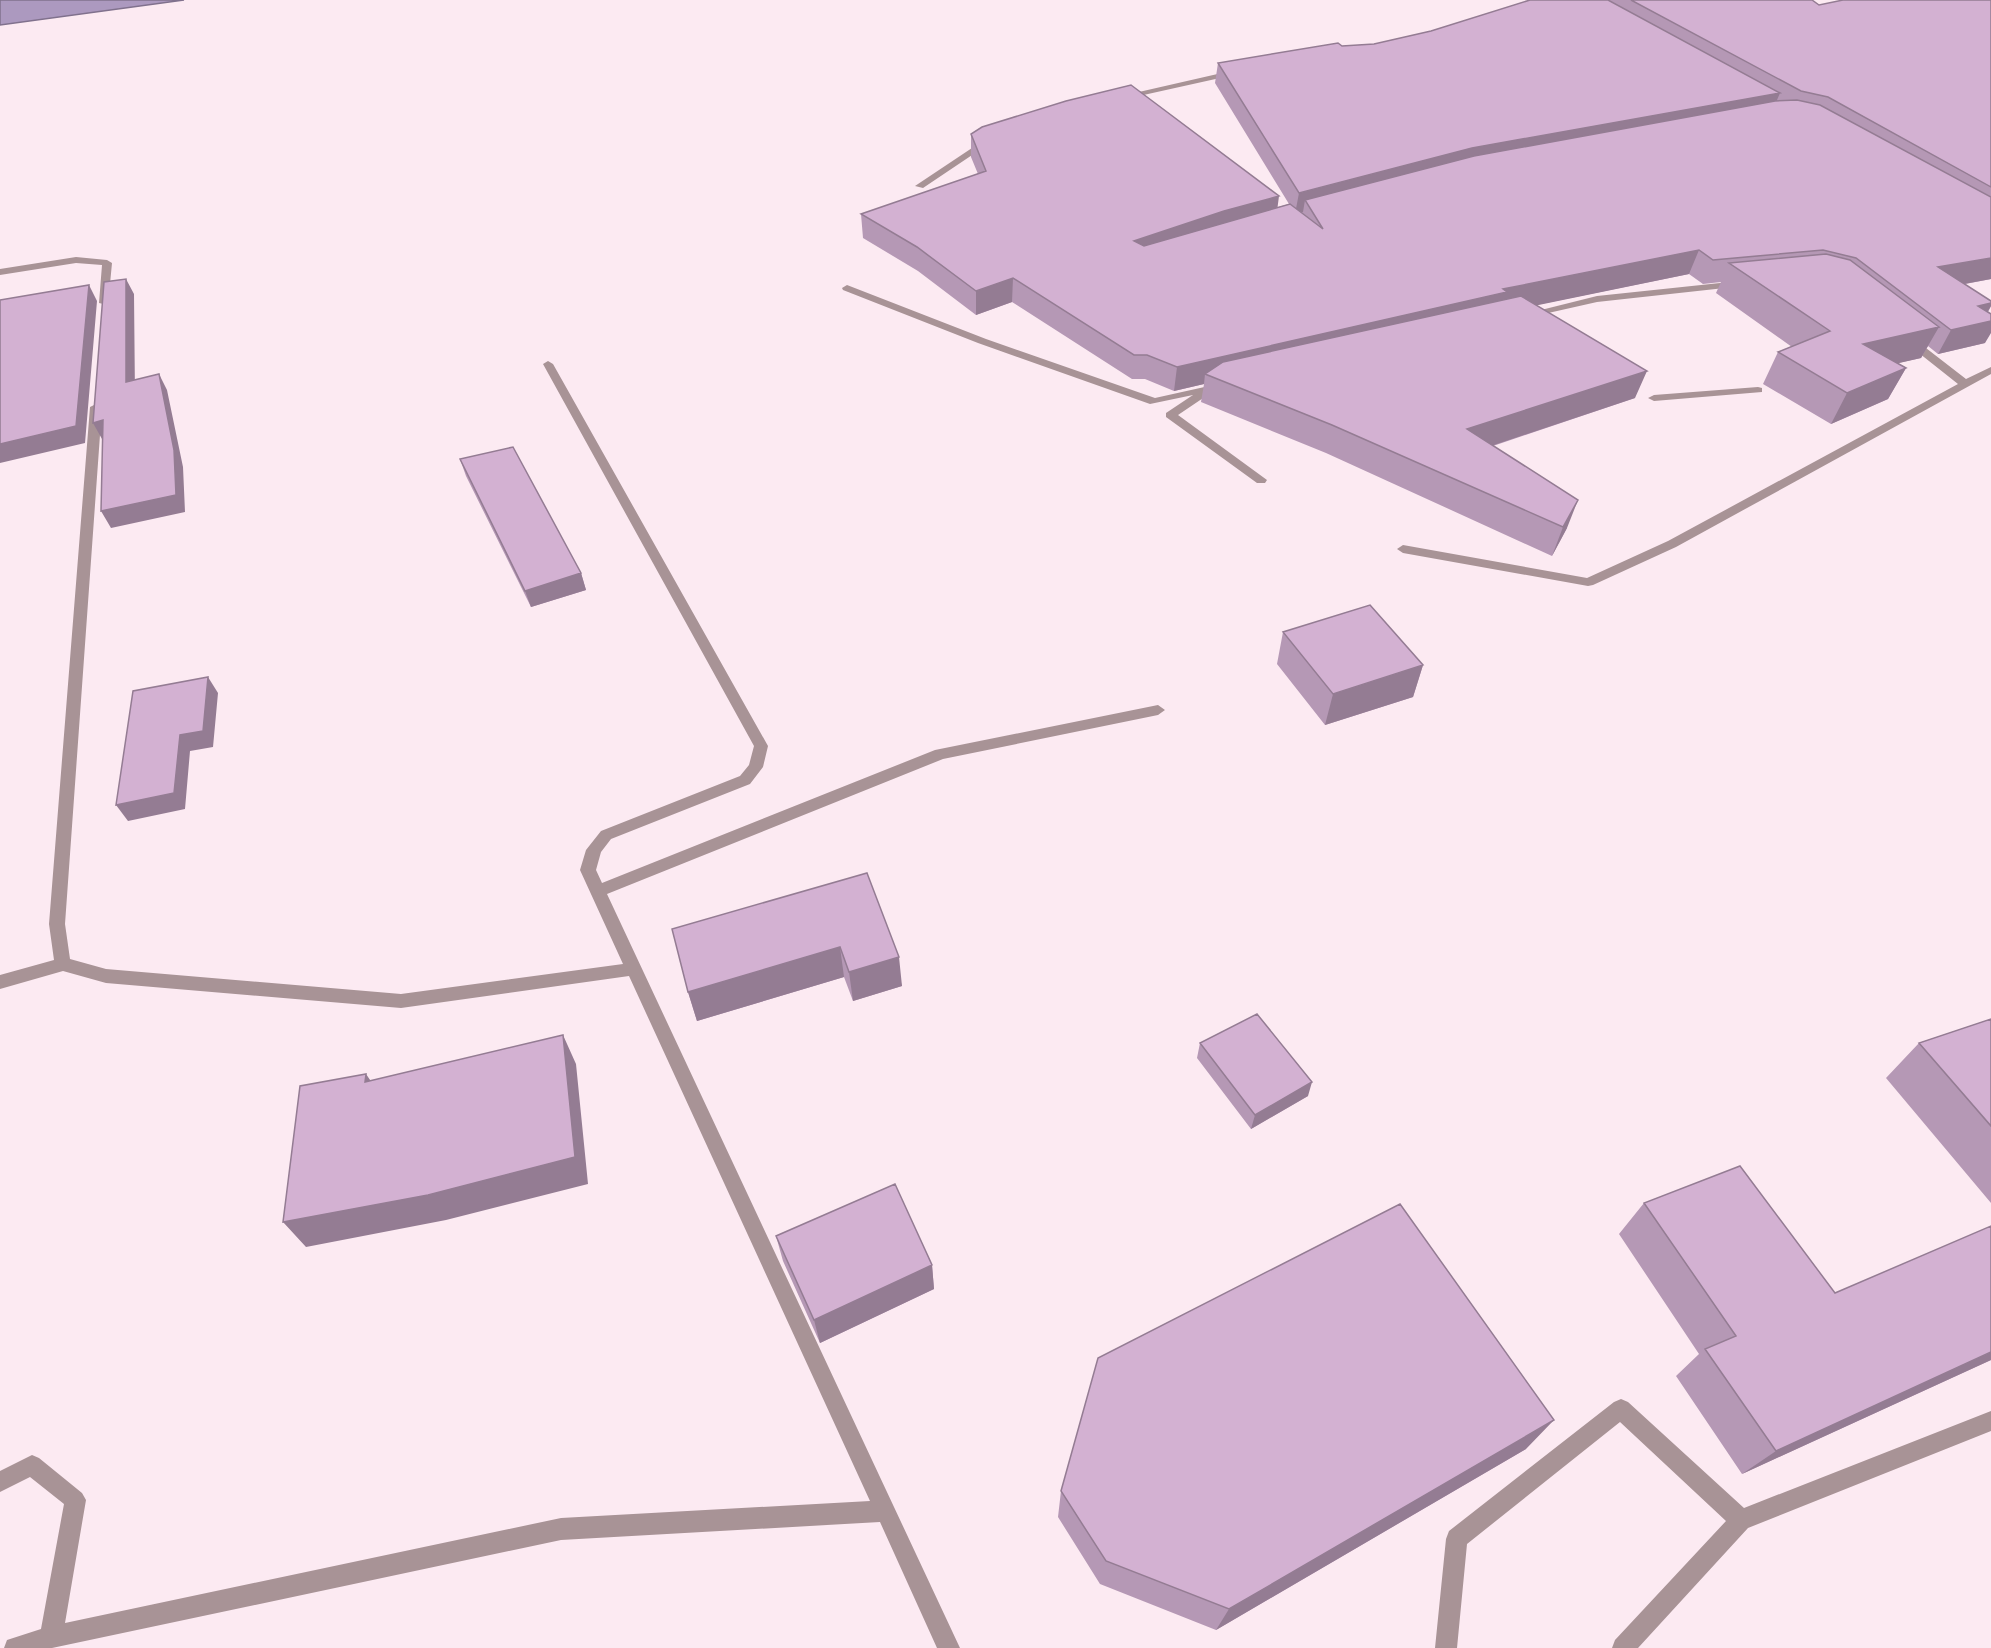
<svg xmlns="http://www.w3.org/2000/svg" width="1991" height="1648" font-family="Ubuntu,sans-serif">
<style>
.water{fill:#ac99bf;stroke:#80718d;stroke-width:1.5}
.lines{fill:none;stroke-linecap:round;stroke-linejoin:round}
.street{fill:#a89396;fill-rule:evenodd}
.wall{fill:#b598b5}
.shaded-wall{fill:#947c93}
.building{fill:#d3b1d2;stroke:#947c93;stroke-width:1.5}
</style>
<rect width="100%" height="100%" fill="#fceaf2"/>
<path class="water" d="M0,0H184L0,25Z"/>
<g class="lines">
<path class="street" d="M1235,70H1238V74L1121,100L1117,97Z
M987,138L991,141L990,143L923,188L915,186Z
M76,257L107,260L112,263L108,305L99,303L102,265L76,263L0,275V269Z
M1739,281L1743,282V286L1597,302L1526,318L1521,315L1597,296Z
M847,285L986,339L1155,398L1218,384V388L1178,415L1267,480L1265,483H1257L1166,417V413L1193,395L1150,404L978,343L843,290L842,288Z
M1905,338H1913L1966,379L1991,367V374L1676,547L1593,585L1588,586L1403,553L1397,549L1403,545L1587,578L1668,541L1958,384L1905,342Z
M548,361L553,364L768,746L763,767L750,784L611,839L601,852L596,870L602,883L935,750L1158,705L1165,710L1158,715L943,759L607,894L960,1648H937L880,1522L561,1540L52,1648H4L7,1640L41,1629L64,1504L30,1477L0,1492V1471L32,1455L39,1458L82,1493L86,1500L65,1623L561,1518L870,1501L629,976L401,1008L106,983L63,971L0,989V975L54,960L49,924L90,407L96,404L102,407L65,924L70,959L106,969L401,994L623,964L580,870L586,850L601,831L740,776L749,765L754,746L543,364Z
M1758,387L1762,388V392L1654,401L1648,398L1654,395Z
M1621,1399L1628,1402L1744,1508L1991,1411V1431L1748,1528L1638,1648H1612L1615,1640L1726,1521L1620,1422L1467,1544L1457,1648H1435L1446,1539L1449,1531L1614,1402Z"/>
</g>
<path class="wall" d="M1530,0H1812L1819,5L1991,0V279L1965,284L1991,306L1988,312L1985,343L1938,354L1928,346L1921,358L1898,363L1906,368L1888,399L1831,424L1763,384L1778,352L1792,347L1716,293L1721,282L1703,284L1689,274L1536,305L1635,398L1493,446L1567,528L1552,556L1326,453L1201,402L1204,384L1174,391L1145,379H1132L1012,302L976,315L918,271L863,238L861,214L978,174L971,157V134L1278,207L1289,204L1215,83L1218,63L1342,46L1374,44L1431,31Z
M460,459L581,573L586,590L531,607L466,476Z
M1283,632L1423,665L1413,697L1325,725L1277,664Z
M867,873L902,986L853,1001L844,977L697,1021L688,992Z
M1991,1019V1203L1886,1078L1919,1043Z
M1200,1043L1308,1096L1251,1129L1197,1058Z
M1644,1203L1835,1293L1991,1360L1742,1474L1676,1376L1699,1354L1619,1234Z
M776,1236L932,1265L934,1289L820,1343L783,1261Z
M1526,1449L1216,1630L1100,1584L1058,1517L1061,1491Z"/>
<path class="shaded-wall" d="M1780,93L1771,114L1305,200L1303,212L1295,214L1299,193L1472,148Z
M1279,196L1276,219L1132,264L1134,241L1224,211Z
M1699,250L1689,274L1205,374L1204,384L1174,391L1177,367L1503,289Z
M1991,258V279L1926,291L1938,267Z
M1013,278L1012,302L976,315V291Z
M126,279L134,294L135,398L126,382Z
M89,285L97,301L85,443L0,463V444Z
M1991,303V306L1981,323L1991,321V333L1985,343L1938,354L1951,330L1978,306Z
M1939,327L1921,358L1847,375L1863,344Z
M1906,368L1888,399L1831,424L1847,393Z
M1647,371L1635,398L1458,457L1467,429Z
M159,374L167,390L183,467L185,512L111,528L101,511Z
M103,420L112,436L102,439L93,423Z
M1578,500L1567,528L1552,556L1563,527Z
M581,573L586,590L531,607L525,591Z
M1423,665L1413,697L1325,725L1333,694Z
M208,677L218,693L213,747L190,751L185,809L128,821L116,805L180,735Z
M840,947L844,977L697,1021L688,992Z
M899,957L902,986L853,1001L849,972Z
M563,1035L576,1064L588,1184L446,1220L306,1247L283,1222Z
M366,1074L385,1102L365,1082Z
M1312,1082L1308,1096L1251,1129L1255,1115Z
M932,1265L934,1289L820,1343L814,1320Z
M1991,1352V1360L1742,1474L1776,1451Z
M1554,1420L1526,1449L1216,1630L1229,1609Z"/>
<path class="building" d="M1530,0H1608L1780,93L1472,148L1299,193L1218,63L1338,43L1342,46L1374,44L1431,31Z
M1631,0H1812L1819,5L1843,0H1991V187L1828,97L1801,91Z
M1131,85L1279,196L1224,211L1134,241L1144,246L1290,204L1323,229L1305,200L1474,156L1775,101L1797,100L1820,105L1991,197V258L1938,267L1991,301V303L1978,306L1991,314V321L1951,330L1856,258L1823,250L1713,260L1699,250L1503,289L1507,292L1177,367L1147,355H1134L1013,278L976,291L917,247L861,214L986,171L971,134L982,127L1066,101Z
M1826,254L1850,260L1939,327L1863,344L1906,368L1847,393L1778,352L1830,331L1729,263Z
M126,279V382L159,374L174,450L176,495L101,511L103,420L93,423L104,282Z
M89,285L76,426L0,444V300Z
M1521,296L1647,371L1467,429L1578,500L1563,527L1332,425L1205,374L1223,362Z
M513,447L581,573L525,591L460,459Z
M1370,605L1423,665L1333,694L1283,632Z
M208,677L203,731L180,735L174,793L116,805L133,691Z
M867,873L899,957L849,972L840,947L688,992L672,929Z
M1257,1014L1312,1082L1255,1115L1200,1043Z
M1991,1019V1126L1919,1043Z
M563,1035L575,1157L428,1195L283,1222L300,1086L366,1074L365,1082Z
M1740,1166L1835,1293L1991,1226V1352L1776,1451L1705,1349L1736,1336L1644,1203Z
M895,1184L932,1265L814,1320L776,1236Z
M1400,1204L1554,1420L1229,1609L1106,1561L1061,1491L1098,1358Z"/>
</svg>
